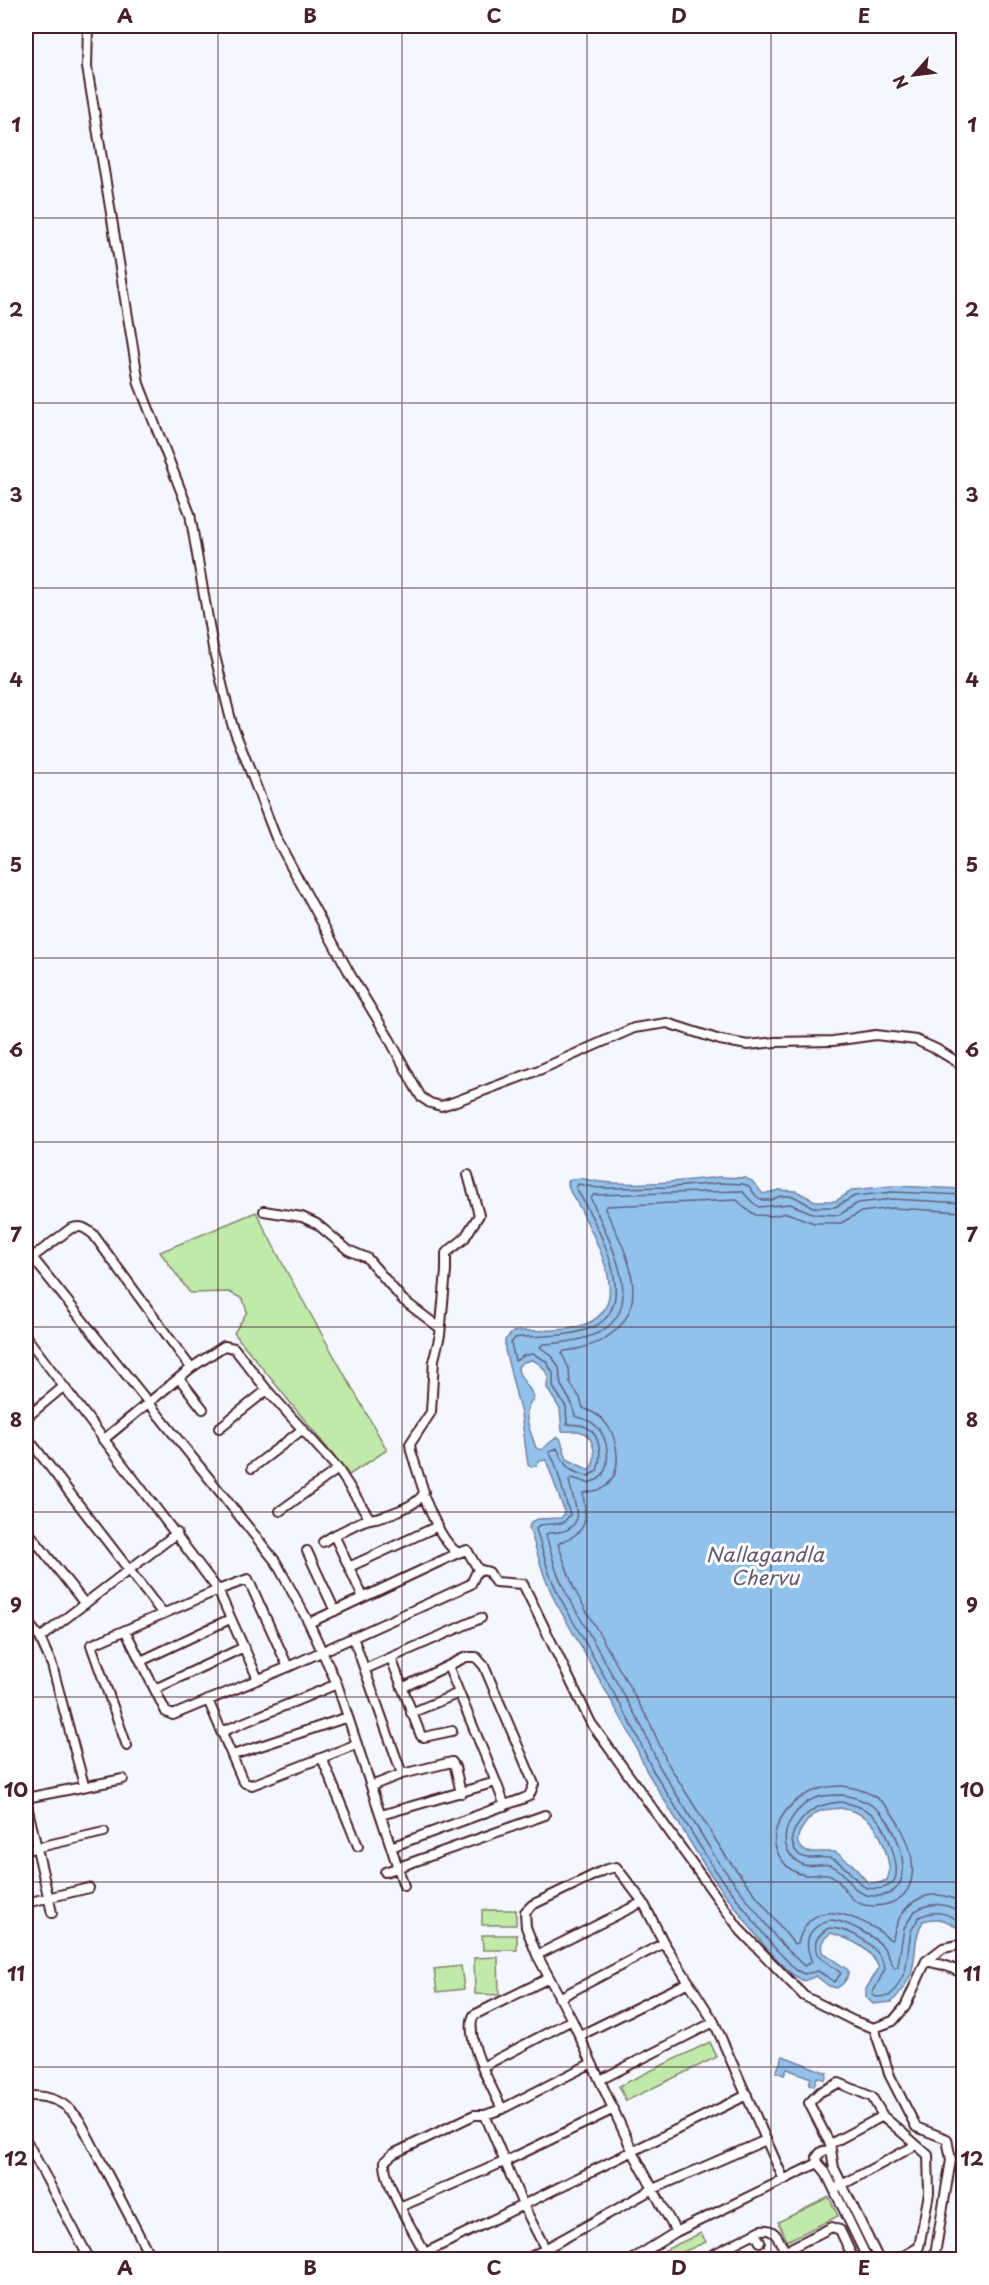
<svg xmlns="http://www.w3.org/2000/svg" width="989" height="2285" font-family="'Playpen Sans',sans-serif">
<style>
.green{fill:#bfeaa8;stroke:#84846a;stroke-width:1.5}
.water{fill:#90c2ec;stroke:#74819f;stroke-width:1.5;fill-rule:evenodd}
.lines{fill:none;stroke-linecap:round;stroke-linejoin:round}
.shore{stroke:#666078;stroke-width:1.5}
.pedestrian-casing{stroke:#4a1f2b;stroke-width:10}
.minor-casing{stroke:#4a1f2b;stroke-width:12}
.pedestrian{stroke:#fff;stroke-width:6}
.minor{stroke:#fff;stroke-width:8}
.grid{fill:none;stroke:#4a1f2b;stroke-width:1.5;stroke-opacity:0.55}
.labels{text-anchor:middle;stroke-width:6;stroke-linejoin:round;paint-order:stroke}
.water-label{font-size:20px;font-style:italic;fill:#62586f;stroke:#fff}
.neatline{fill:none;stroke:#4a1f2b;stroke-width:2}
.grid-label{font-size:20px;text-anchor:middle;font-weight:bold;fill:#4a1f2b}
</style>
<rect width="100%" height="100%" fill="#f4f7fe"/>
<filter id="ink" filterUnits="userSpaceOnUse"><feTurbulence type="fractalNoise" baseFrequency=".0167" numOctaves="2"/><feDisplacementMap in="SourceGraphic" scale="12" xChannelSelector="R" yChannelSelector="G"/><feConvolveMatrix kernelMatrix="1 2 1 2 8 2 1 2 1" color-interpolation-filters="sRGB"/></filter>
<g filter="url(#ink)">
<path class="green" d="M256,1212L288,1274L387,1450L349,1475L234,1333L247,1312L243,1299L229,1292L190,1293L160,1252Z
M482,1910H516V1925H482Z
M482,1935H517V1950H483Z
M498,1957L499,1995L475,1994L474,1958Z
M461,1966L464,1989L437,1992L434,1969Z
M710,2042L717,2057L626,2101L619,2086Z
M829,2197L838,2216L787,2241L778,2222Z
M701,2233L706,2242L667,2259L663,2251Z"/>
<path class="water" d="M720,1177L745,1178L752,1181L763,1194L779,1190L796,1191L815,1201H836L853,1190L892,1186L963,1189V1932C949,1921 941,1916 923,1921C913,1938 917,1956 911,1974C907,1984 899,1994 892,2002L873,2004L866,1997V1989L879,1968C870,1947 852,1940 831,1933C823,1939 820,1942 822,1952L848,1970C849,1978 843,1985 837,1988L829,1986L816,1976L804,1981L793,1975L766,1948L708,1871L647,1772L630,1734L554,1599L544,1575L529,1527L531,1522L538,1519L561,1518L564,1514V1510L546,1460L539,1461L536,1466L531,1467L528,1465L521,1414L505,1350V1340L513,1332L520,1331C542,1330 571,1333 592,1321C631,1299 594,1238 581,1210C577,1201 567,1191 568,1181C580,1175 588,1181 600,1182C639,1186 681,1181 720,1177ZM533,1360L541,1365L548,1375L547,1388L560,1409L562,1431C569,1432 575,1430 582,1432C595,1437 598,1461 589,1470L567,1459L560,1438L557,1437L541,1450L536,1448C531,1431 519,1412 534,1398C532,1386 500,1364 533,1360ZM840,1808C870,1813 880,1828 887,1856C889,1865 891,1872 887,1880L879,1883H868L852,1864L835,1852H807C806,1852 800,1847 799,1846C793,1835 810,1815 820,1811C826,1809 834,1809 840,1808Z
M783,2056L827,2073L825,2080L817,2077L814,2086L809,2084L811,2078L787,2069L784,2075L776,2072Z"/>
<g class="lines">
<path class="shore" d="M964,1195L892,1192L855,1196L835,1207H813L793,1196H780L771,1200H762L756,1196L749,1186L743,1184L720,1183L672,1187L614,1188H598L578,1184L576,1188C594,1219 644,1305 593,1327C570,1337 544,1336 520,1337L515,1338L511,1343L515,1361L525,1355L533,1354L546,1361L553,1373V1387L566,1407L567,1424C573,1425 580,1424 586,1427C601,1434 602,1457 597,1471L588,1476C568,1472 564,1465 557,1448L549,1452L555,1463L570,1515L563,1523L539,1525L536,1529L549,1573L559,1596L635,1731L652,1769L713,1867L771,1944L796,1970L804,1974L818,1971L835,1982L841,1973L818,1956C812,1942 817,1935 829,1928C852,1929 880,1946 885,1969L872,1994L876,1997L889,1996L895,1990L905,1972L911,1931L919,1917C937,1909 948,1913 964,1924
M964,1203L892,1199L858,1203L839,1215L815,1214L790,1204L759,1207L752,1202L742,1191L593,1195L591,1199C624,1271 659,1339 543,1344L540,1347L552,1356L559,1368L561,1385L572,1404L575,1416C582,1419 590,1419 596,1426C609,1438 612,1466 599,1479L588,1483L572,1478L569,1480C573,1505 592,1532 548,1533L546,1535L556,1570L566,1593L642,1727L659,1766L719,1863L777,1939L804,1966L812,1962C807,1950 804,1937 815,1928C820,1924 825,1920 832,1920C846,1921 876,1937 884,1948C889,1955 890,1963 895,1968L898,1966L904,1928L915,1911C933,1901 948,1903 964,1915
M964,1212L892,1208L861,1212L841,1223H814L787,1213L771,1216L756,1215L746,1209L737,1200L606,1206L605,1209C616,1231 629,1255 632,1279C639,1325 603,1347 564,1351L562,1354L569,1369L570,1383L580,1398L583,1408C590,1411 598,1414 603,1420C618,1435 624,1471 606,1486C599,1491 591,1491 583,1493C584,1509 591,1523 575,1535C570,1539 563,1540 558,1544L574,1589L650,1723L667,1762L727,1858L794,1944L798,1943C810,1898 846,1912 876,1929C882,1932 885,1937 891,1940L893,1938C900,1901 929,1883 964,1904
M843,1786C874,1790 888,1803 902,1830C914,1852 921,1890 893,1902C883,1906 871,1907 861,1904C846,1899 842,1878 828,1874C821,1873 812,1876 805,1875C785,1872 770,1849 776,1830C785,1801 814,1785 843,1786Z
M841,1795C857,1797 871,1802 882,1814C900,1832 920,1894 878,1896C849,1898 852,1873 830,1865C825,1863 811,1867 803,1865C771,1849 787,1812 813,1799C821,1795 832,1795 841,1795Z
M840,1802C854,1804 868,1808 878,1820C887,1830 903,1871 893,1882C886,1890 875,1889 866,1888C854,1880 848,1867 835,1860C822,1852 803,1867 794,1848C789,1837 794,1830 800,1822C811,1808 821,1804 840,1802Z"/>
<g class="pedestrian-casing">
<path id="pedestrian" d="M785,2251L789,2260"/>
</g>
<g class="minor-casing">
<path id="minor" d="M88,26L87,67L139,384L190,514L213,648L232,724L276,838L350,974L390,1040L414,1085L421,1097L430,1103L441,1106L451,1103L539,1070L634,1028L667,1023L720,1040L748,1045L775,1042L833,1041L876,1035L916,1040L936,1049L964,1066
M264,1211L302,1217L317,1224L348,1250L367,1258L403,1300L440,1328
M32,1257L276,1562L309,1623L337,1684L404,1886
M26,1262L70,1229C80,1225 84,1227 93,1234L191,1368
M27,1338L218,1590L258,1679
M179,1378L203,1409
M26,1418L63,1387
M219,1428L267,1390
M26,1436L163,1614
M103,1440L191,1368L224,1346L234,1348L267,1390L338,1469L370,1519
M252,1468L303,1429
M280,1511L338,1469
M26,1529L85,1604
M323,1542L334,1535
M307,1551L335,1611
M349,1567L438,1526
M478,1569L489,1572L495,1582L523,1584L591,1723L741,1931L804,1996L854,2021L874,2028L890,2076L916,2127L947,2139L951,2160L934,2260
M363,1597L334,1535C345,1531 358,1521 370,1519C384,1517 419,1506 424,1492L411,1451L410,1444L431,1412L434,1359L440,1335L446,1271V1253L464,1239L479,1215L468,1175
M26,1620L40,1638L52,1665L84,1785
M309,1623L458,1553
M125,1630L166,1712L173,1715L288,1667L471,1584L478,1569L467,1550L458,1553C441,1541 432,1514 423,1495
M353,1637L402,1774L452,1762L455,1767L461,1793
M40,1638L177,1533
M391,1658L421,1736L424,1737L452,1731
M141,1661L230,1619
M365,1669L481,1618
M155,1689L242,1648
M208,1700L242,1779L245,1783L252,1785L357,1744
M411,1713L459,1693
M221,1732L337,1684
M127,1746L91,1645L218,1590L248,1579L288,1667
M233,1755L348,1717
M322,1758L358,1846
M496,1782L505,1806
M371,1786L402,1774
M26,1798L123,1779
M26,1801L52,1913
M381,1815L496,1782L448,1666
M391,1847L522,1799L529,1796L534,1784L484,1666L476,1657H466L402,1688
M26,1850L104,1832
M385,1872L545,1815
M26,1903L89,1888
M537,1955L643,1902
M926,1961C939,1964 953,1966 964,1976
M559,1998L664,1943
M874,2028L893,2021L905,2007L926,1961L943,1948L964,1944
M579,2036L689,1982
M484,2066L572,2020
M600,2080L714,2022
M26,2096C49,2095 66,2101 80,2121L152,2260
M502,2109C491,2085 468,2046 472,2020L474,2015L549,1978
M485,2115L502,2109L592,2063
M26,2140L90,2260
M830,2144L883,2116
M818,2163L825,2171L868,2260
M818,2163L817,2157C820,2152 824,2149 830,2152
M838,2187L916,2145
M402,2206L506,2161L614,2109
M676,2232L633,2152L572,2020L537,1955L526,1927L525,1912L532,1905L604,1870L616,1867L643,1902L664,1943L714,2022L784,2180
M755,2233L760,2242
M525,2260L653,2189L766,2140
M551,2260L523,2205L485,2115H474L393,2154L385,2161C383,2183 413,2230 425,2253L747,2095
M631,2260L676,2232L818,2163
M702,2260L761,2230C776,2228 778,2239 785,2251L832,2227L840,2230L854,2260
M879,2260L834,2168L830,2144L809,2103L820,2092L839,2083L872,2097L883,2116L928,2155L929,2193L919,2247L897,2260"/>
</g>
<use href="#pedestrian" class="pedestrian"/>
<use href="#minor" class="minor"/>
</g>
</g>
<path class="grid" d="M218,26V2260M402,26V2260M587,26V2260M771,26V2260M26,218H964M26,403H964M26,588H964M26,773H964M26,958H964M26,1142H964M26,1327H964M26,1512H964M26,1697H964M26,1882H964M26,2067H964"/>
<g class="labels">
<g class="water-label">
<text x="765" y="1562">Nallagandla<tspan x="765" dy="23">Chervu</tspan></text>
</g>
</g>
<rect width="989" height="2285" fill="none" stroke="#fff" stroke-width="66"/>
<g transform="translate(914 75) rotate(242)" stroke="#ffffff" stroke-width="4.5" paint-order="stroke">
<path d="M0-4.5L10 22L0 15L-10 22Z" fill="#4a1f2b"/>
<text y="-9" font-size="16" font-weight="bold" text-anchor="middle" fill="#4a1f2b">N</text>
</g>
<rect x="33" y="33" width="923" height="2219" class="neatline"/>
<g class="grid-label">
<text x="125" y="23">A</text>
<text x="310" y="23">B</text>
<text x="494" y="23">C</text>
<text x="679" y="23">D</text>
<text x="864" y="23">E</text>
<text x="16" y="132">1</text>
<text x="972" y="132">1</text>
<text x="16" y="317">2</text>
<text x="972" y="317">2</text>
<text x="16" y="502">3</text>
<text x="972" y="502">3</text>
<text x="16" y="687">4</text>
<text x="972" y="687">4</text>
<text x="16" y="872">5</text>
<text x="972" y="872">5</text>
<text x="16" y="1057">6</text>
<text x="972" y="1057">6</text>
<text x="16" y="1242">7</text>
<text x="972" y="1242">7</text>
<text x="16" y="1427">8</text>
<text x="972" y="1427">8</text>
<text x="16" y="1612">9</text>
<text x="972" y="1612">9</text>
<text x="16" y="1797">10</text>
<text x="972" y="1797">10</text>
<text x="16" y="1981">11</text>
<text x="972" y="1981">11</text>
<text x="16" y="2166">12</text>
<text x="972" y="2166">12</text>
<text x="125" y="2275">A</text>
<text x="310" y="2275">B</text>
<text x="494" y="2275">C</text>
<text x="679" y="2275">D</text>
<text x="864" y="2275">E</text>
</g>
</svg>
